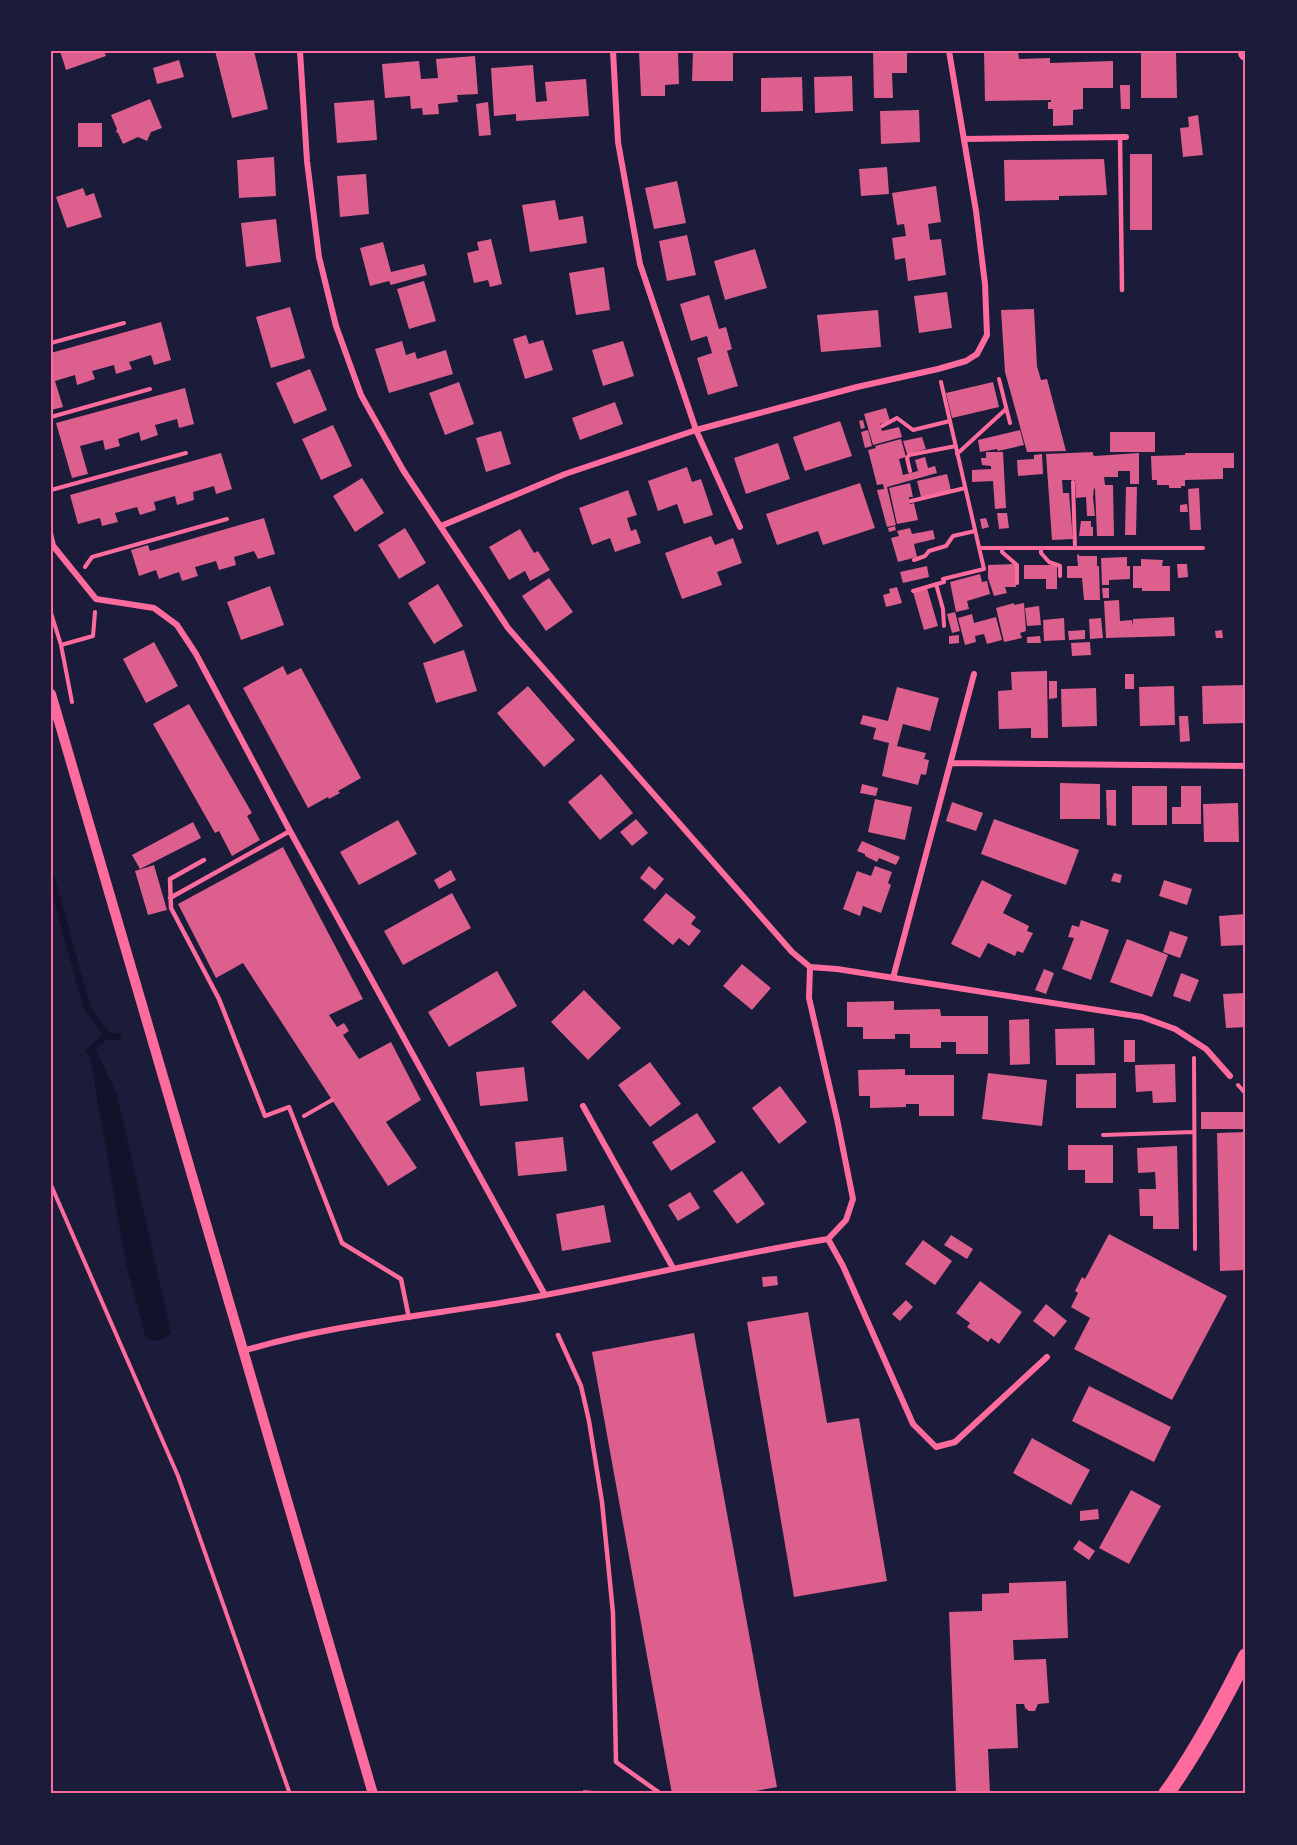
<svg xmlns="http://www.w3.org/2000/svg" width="1297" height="1845" font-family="'Exo 2',sans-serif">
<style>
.water{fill:#12122b}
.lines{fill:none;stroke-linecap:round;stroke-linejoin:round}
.stream{stroke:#12122b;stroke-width:7}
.building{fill:#dd5f8e}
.path{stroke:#ff6b9d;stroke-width:4}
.service{stroke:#ff6b9d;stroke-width:4.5}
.minor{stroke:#ff6b9d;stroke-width:6}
.tertiary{stroke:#ff6b9d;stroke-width:10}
.motorway{stroke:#ff6b9d;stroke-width:16}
.neatline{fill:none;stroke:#ff6b9d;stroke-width:2}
</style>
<rect width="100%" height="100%" fill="#1b1b3a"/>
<path class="water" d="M96,1050L117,1094L171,1333L159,1341L146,1339L126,1264L89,1051Z"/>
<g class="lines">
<path class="stream" d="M51,877L87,1008L107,1035L118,1037
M89,1051L107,1035"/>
</g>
<path class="building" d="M60,51H104L106,56L66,70Z
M215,51H254L268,109L232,118Z
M639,51H678L679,84L665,85V96H641Z
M693,51H733V81H692Z
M873,51H907V73H892L893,98H874Z
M984,51H1018L1019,59L1050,58V63L1113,61V88H1083V109L1073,110V125L1053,126V109H1048V102H1051V100L985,101Z
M1141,52H1176L1177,98H1141Z
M475,56L478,94L457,95L458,102L438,104L439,114L423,115L422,108L411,109L410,96L385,98L382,64L419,61L421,79L438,78L436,59Z
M179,60L184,77L157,84L153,68Z
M533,65L536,102L547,101L545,82L586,79L589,116L516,121V114L494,116L491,68Z
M852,76L853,111L815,113L814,77Z
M802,77L803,111L761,112V78Z
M1120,85H1130V109H1121Z
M150,99L162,128L151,132L147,141L138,137L123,144L118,133L116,132L117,129L111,115Z
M374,100L377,140L337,143L334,103Z
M488,102L491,135L479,136L476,104Z
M919,110L920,142L881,144L880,111Z
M1198,115L1203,155L1183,157L1180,128L1189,127L1188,117Z
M78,123H102V147H78Z
M1130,154H1152V230H1130Z
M274,157L276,196L239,198L237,160Z
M1104,159L1107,195L1059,196V200L1005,201L1004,160Z
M887,167L889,194L861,196L859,169Z
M366,174L369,214L340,217L337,176Z
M677,181L686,223L654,229L645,188Z
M936,186L941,222L928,224L930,240L941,239L946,275L908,281L905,258L895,260L892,238L906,236L904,224L897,225L892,193Z
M83,188L86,196L94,193L102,217L67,228L56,197Z
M555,200L559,220L583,216L587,243L530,252L522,205Z
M276,219L281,262L246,267L241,223Z
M687,235L696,275L667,281L659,241Z
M491,239L502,284L490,287L488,280L474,283L467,253L479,250L477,242Z
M383,242L391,272L424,264L427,275L391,285L389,281L370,286L360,248Z
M755,249L767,288L725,300L714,261Z
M604,267L610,310L576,315L569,273Z
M424,281L436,321L409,329L397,289Z
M947,292L952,328L919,333L914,296Z
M709,295L719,329L726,327L732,349L727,351L738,386L708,395L697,358L712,353L707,336L691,341L680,304Z
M290,307L305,358L271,368L256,317Z
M1034,309L1037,366L1041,380L1047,379L1066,451L1027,452L1005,372L1001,310Z
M878,310L881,347L821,352L817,315Z
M161,322L171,360L154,365L151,355L129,362L132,369L116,374L114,365L92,371L95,379L77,385L75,375L55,381L63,407L51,410V353Z
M526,335L529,344L543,340L553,370L525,379L513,339Z
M402,341L406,355L415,352L417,359L446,350L453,374L389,393L375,349Z
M623,341L634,376L603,386L592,350Z
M310,369L327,410L294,424L276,383Z
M459,382L474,424L445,435L429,393Z
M993,382L999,407L952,418L946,393Z
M185,388L194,424L179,428L177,419L155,425L158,435L141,441L139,432L118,439L120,446L105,450L103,440L80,446L88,474L72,478L56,423Z
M615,402L623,424L580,440L572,418Z
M886,408L890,421L880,424L882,431L899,427L902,437L873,445L864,414Z
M863,420L865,428L861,429L859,421Z
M840,421L852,456L805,471L793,437Z
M333,425L352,466L321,480L302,439Z
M868,430L872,446L865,448L861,432Z
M1020,430L1024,445L998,451L997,449L980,452L978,440Z
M501,431L511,464L486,472L476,438Z
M1110,432H1155V452H1110Z
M922,437L926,449L907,454L903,441Z
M901,439L906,457L899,459L903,475L918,471L915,460L925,457L928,468L935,466L937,473L887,487L896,525L887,527L877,490L884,489L883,484L877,485L868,450L876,448L875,446Z
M778,443L790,479L746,494L734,458Z
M986,452H1003L1006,508L995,509L993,481L972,482V470L991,469V466L982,465L981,458H986Z
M1093,452V455L1095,456L1139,453V484H1130V471H1118V477H1104L1105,485H1113L1114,536H1097L1095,489L1094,488L1093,497L1095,516H1087L1086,497L1076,498L1075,480H1062L1063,493H1069L1073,539L1052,540L1046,454Z
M221,453L232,489L216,494L214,486L193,492L194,500L177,505L175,496L154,502L156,510L140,515L137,507L115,513L118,522L102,526L100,518L78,524L70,495Z
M1185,453H1234V468H1223V479L1185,480V486H1181V488H1169V485H1157V480H1152L1151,456L1185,455Z
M1042,454L1043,474L1018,476L1017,460L1034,459V455Z
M687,467L692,482L701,479L713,515L684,524L677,504L658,511L648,481Z
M947,474L951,490L921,497L917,481Z
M362,478L384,513L355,532L333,496Z
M860,483L875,528L823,545L818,531L777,545L766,514Z
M910,483L913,497H909L910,504L914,503L918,520L897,524L889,488Z
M1126,487H1137L1136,535H1125Z
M1199,488L1201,530H1190L1188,489Z
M628,490L637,515L627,518L631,531L636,529L641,543L615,552L610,538L592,545L579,508Z
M1187,504L1188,512H1180V505Z
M997,513H1007L1009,528L999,529Z
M264,518L275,554L258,559L254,551L234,557L236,565L219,570L216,561L195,567L198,576L182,581L179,572L159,579L156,570L139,576L131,550L148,545L150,551Z
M986,518L989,527L982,529L980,519Z
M1081,521H1091V527H1093V536H1079Z
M895,526L896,530L889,532L888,528Z
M405,528L426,563L399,579L378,545Z
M910,528L912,534L933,530L935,539L914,544L917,557L898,562L891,538L899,536L897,531Z
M520,529L534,553L538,551L550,570L530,581L525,571L509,580L489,547Z
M711,536L715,545L733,538L742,563L717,572L722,585L682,599L665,553Z
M1079,554V556H1097V566H1099L1100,600H1084L1082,578H1067V566H1078L1077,555Z
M1127,557V566H1130V579L1109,580V585H1102L1101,558Z
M1141,559L1163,560L1162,566H1170V591H1142V588H1133V566H1141Z
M1015,564L1016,587H1005L1007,593L994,596L988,578V565Z
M1177,564H1187L1188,577L1178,578Z
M1024,565H1057V589H1046V579H1024Z
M927,566L929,577L903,583L900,572Z
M980,574L982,582L987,581L990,594L967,601L969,609L956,612L950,582Z
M549,578L573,612L546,631L522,596Z
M438,584L463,626L434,644L408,603Z
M270,586L284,625L241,640L227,602Z
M897,587L902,603L886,607L883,595L890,593L889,589Z
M927,588L938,626L924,630L913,592Z
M1102,588H1109V598H1103Z
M1119,600L1120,621L1132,620L1133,626V619L1174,617L1175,636L1106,638L1104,601Z
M1014,603V605L1024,603L1026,631L1020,633L1022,638L1004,642L996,608Z
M1039,606L1041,625L1027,626L1025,608Z
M955,612L960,631L952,633L947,614Z
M972,614L974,623L996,617L1002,640L987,644L984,634L975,636L976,642L965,645L958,618Z
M1064,618L1065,640L1044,641L1043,620Z
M1101,618L1103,638L1090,639L1089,619Z
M1085,630V639L1069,640L1068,631Z
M1222,630L1223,638H1216L1215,631Z
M959,635V643L949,644V636Z
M1040,636L1041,643H1027V637Z
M154,642L178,686L146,703L123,659Z
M1090,642L1091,655L1072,656L1071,643Z
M464,650L477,691L436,703L423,663Z
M283,666L287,675L301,668L361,778L338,791L340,793L329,799L328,797L308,808L243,688Z
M1047,671L1048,738H1031V728L999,729L998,691L1012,690L1011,672Z
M1125,674H1134V689H1125Z
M1049,681H1057V698L1049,699Z
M1246,685V723L1203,724L1202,686Z
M528,686L575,740L544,767L497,713Z
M1174,686L1175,725L1140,726L1139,687Z
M897,687L939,698L930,731L903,724L897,746L926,753L924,759L929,760L926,775L921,774L918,785L882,776L889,743L873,739L876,728L860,724L863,715L888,721Z
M1096,688L1097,726L1062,727L1061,689Z
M189,704L252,813L247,816L260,840L232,856L219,831L215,833L153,724Z
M1179,716H1188L1190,741L1180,742Z
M601,774L633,813L600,840L568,802Z
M1060,783L1100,784V819H1060Z
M862,784L878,788L876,796L860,793Z
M1132,786H1167V825H1132Z
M1181,786H1201V824H1172V807H1181Z
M1106,790H1116V826L1107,825Z
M875,799L912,807L905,840L868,832Z
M952,802L983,813L976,831L946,821Z
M1238,803L1239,842H1204L1203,804Z
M636,819L648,833L632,846L620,832Z
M994,819L1079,850L1066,885L981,854Z
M398,820L417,854L359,885L340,852Z
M193,822L201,838L140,869L132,855Z
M862,841L900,857L896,865L879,858L877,862L865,856V854L857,851Z
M283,847L363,999L329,1015L337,1027L344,1023L349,1031L343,1035L359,1059L391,1042L421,1100L386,1122L417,1168L388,1186L243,963L216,978L178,904Z
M154,865L167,910L148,915L135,871Z
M649,866L664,879L655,890L640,878Z
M875,866L892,872L888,883L891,885L881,913L863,906L860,916L843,909L857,871L871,876Z
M451,870L456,880L439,889L434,880Z
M1114,873L1122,875L1120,883L1111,881Z
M982,880L1012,895L1003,913L1029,926L1027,931L1033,933L1023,953L1017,951L1015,956L988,943L980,958L951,944Z
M1164,880L1192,889L1187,905L1159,896Z
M452,893L471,928L403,965L384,931Z
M666,893L696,917L691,924L701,931L689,946L679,938L673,945L643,920Z
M1246,914V945L1221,946L1219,916Z
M1081,920L1109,930L1091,980L1062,969L1074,938L1068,937L1072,925L1079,927Z
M1170,931L1188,937L1180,958L1163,952Z
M1127,939L1168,955L1152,997L1110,982Z
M742,964L771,988L752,1010L723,986Z
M1044,969L1054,973L1046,994L1035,990Z
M497,971L517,1006L449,1047L428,1012Z
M1181,973L1199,980L1190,1002L1173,996Z
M584,990L621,1028L588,1060L551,1022Z
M1246,993V1027L1226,1028L1223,994Z
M894,1001V1010L940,1009L941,1016H988V1054H956V1042H941V1048H910V1034H895V1039H863V1027H847V1002Z
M1029,1019L1030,1064L1010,1065L1009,1020Z
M1094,1028L1095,1065H1056L1055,1029Z
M1124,1040H1135V1062H1124Z
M650,1062L681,1104L650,1127L618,1085Z
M1175,1064L1176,1102L1153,1103L1152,1091L1136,1092L1135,1065Z
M524,1067L528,1101L480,1106L476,1072Z
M905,1069V1075H954V1116H919V1104H906V1107L870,1108V1096H859L858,1070Z
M988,1073L1047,1080L1042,1126L982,1119Z
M1116,1073V1108H1076V1074Z
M780,1086L807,1122L779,1144L752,1108Z
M1201,1112H1246V1129H1201Z
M697,1113L716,1142L671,1171L652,1142Z
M1246,1132V1270L1220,1271L1217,1133Z
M563,1137L567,1171L518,1176L515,1142Z
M1068,1145H1113V1183H1085V1170H1068Z
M1177,1146L1179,1229H1153V1216H1140L1139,1189H1156L1155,1172L1138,1173L1137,1148Z
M742,1171L765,1204L737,1224L713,1191Z
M690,1192L700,1208L678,1221L668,1205Z
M604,1205L611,1242L562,1251L556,1214Z
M1109,1234L1227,1296L1172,1400L1074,1349L1090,1318L1071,1307L1078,1293L1075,1291L1082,1277L1085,1279Z
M951,1235L973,1249L967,1259L944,1245Z
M923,1240L952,1261L935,1285L905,1264Z
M777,1276L778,1285L763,1287L762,1277Z
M980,1281L1022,1312L999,1344L991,1338L988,1342L967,1327L970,1323L956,1313Z
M906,1300L913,1307L900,1321L892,1314Z
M1046,1304L1067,1321L1054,1337L1033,1321Z
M808,1312L827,1423L859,1418L887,1581L794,1597L747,1322Z
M694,1333L777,1787L739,1794H672L592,1352Z
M1089,1386L1171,1427L1154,1462L1072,1421Z
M1032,1438L1090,1470L1071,1505L1013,1473Z
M1131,1490L1161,1506L1129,1564L1099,1548Z
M1098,1509L1099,1519L1080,1521V1511Z
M1079,1540L1095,1551L1089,1560L1073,1549Z
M1066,1581L1068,1638L1013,1640L1014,1660L1046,1659L1049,1703L1038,1704L1035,1711H1029L1025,1708L1024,1704H1016L1018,1748L988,1749L990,1794H956L949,1612L982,1611V1594L1009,1593V1583Z
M583,1790L606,1792V1794H583Z"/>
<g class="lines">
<path class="path" d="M51,343L124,323
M999,379L1010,423
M51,417L150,389
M882,426L897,418L913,430L950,421
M957,454L1006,409
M910,471L907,458L909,455L956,446
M1073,482L1075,548
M51,490L186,453
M911,501L965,488
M979,548H1203
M1002,548V552L1017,565V583
M1041,548V553L1049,562L1060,566V576
M914,560L925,556L929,551L946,546L953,536L975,531
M85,567L92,557L227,519
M936,584L943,609L944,626
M913,591L944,582L943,579L984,569L941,382
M51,613L61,645L72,702
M61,645L93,636L95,612
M1194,1058L1195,1249
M1238,1085L1246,1094
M304,1116L332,1100
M1103,1135L1194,1132
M51,1185L178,1476L290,1794"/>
<path class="service" d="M1120,137L1122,290
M51,534L54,547
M204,860L170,879L171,908L219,999L265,1116L289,1107L342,1243L401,1279L409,1318
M170,898L290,831
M558,1335L581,1386L589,1421L602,1502L613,1613L616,1762L661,1794"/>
<path class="minor" d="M300,51L307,161L319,257L336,326L361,395L403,470L508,628L792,952L810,967L809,998L837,1119L853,1199L846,1220L828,1239
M613,51L618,142L640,264L696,430L740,527
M964,139L1126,137
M441,526L565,474L696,430L857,387L938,369L966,361L977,354L987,335L985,284L976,211L949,51
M54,547L96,599L154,608L177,625L196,654L290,831L545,1295
M951,763L1246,766
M810,967L837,969L1142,1017L1175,1029L1206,1049L1230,1076
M893,978L974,674
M583,1106L673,1268
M828,1239L843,1266L913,1424L936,1447L955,1442L1047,1357
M243,1351C336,1323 434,1315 529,1298C629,1280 728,1255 828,1239"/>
<path class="tertiary" d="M51,694L373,1794"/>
<path class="motorway" d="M1246,51V53
M1166,1794C1197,1751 1222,1704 1246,1656"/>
</g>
<rect width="1297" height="1845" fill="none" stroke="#1b1b3a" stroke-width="105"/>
<rect x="52" y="52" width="1192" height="1740" class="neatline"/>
</svg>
